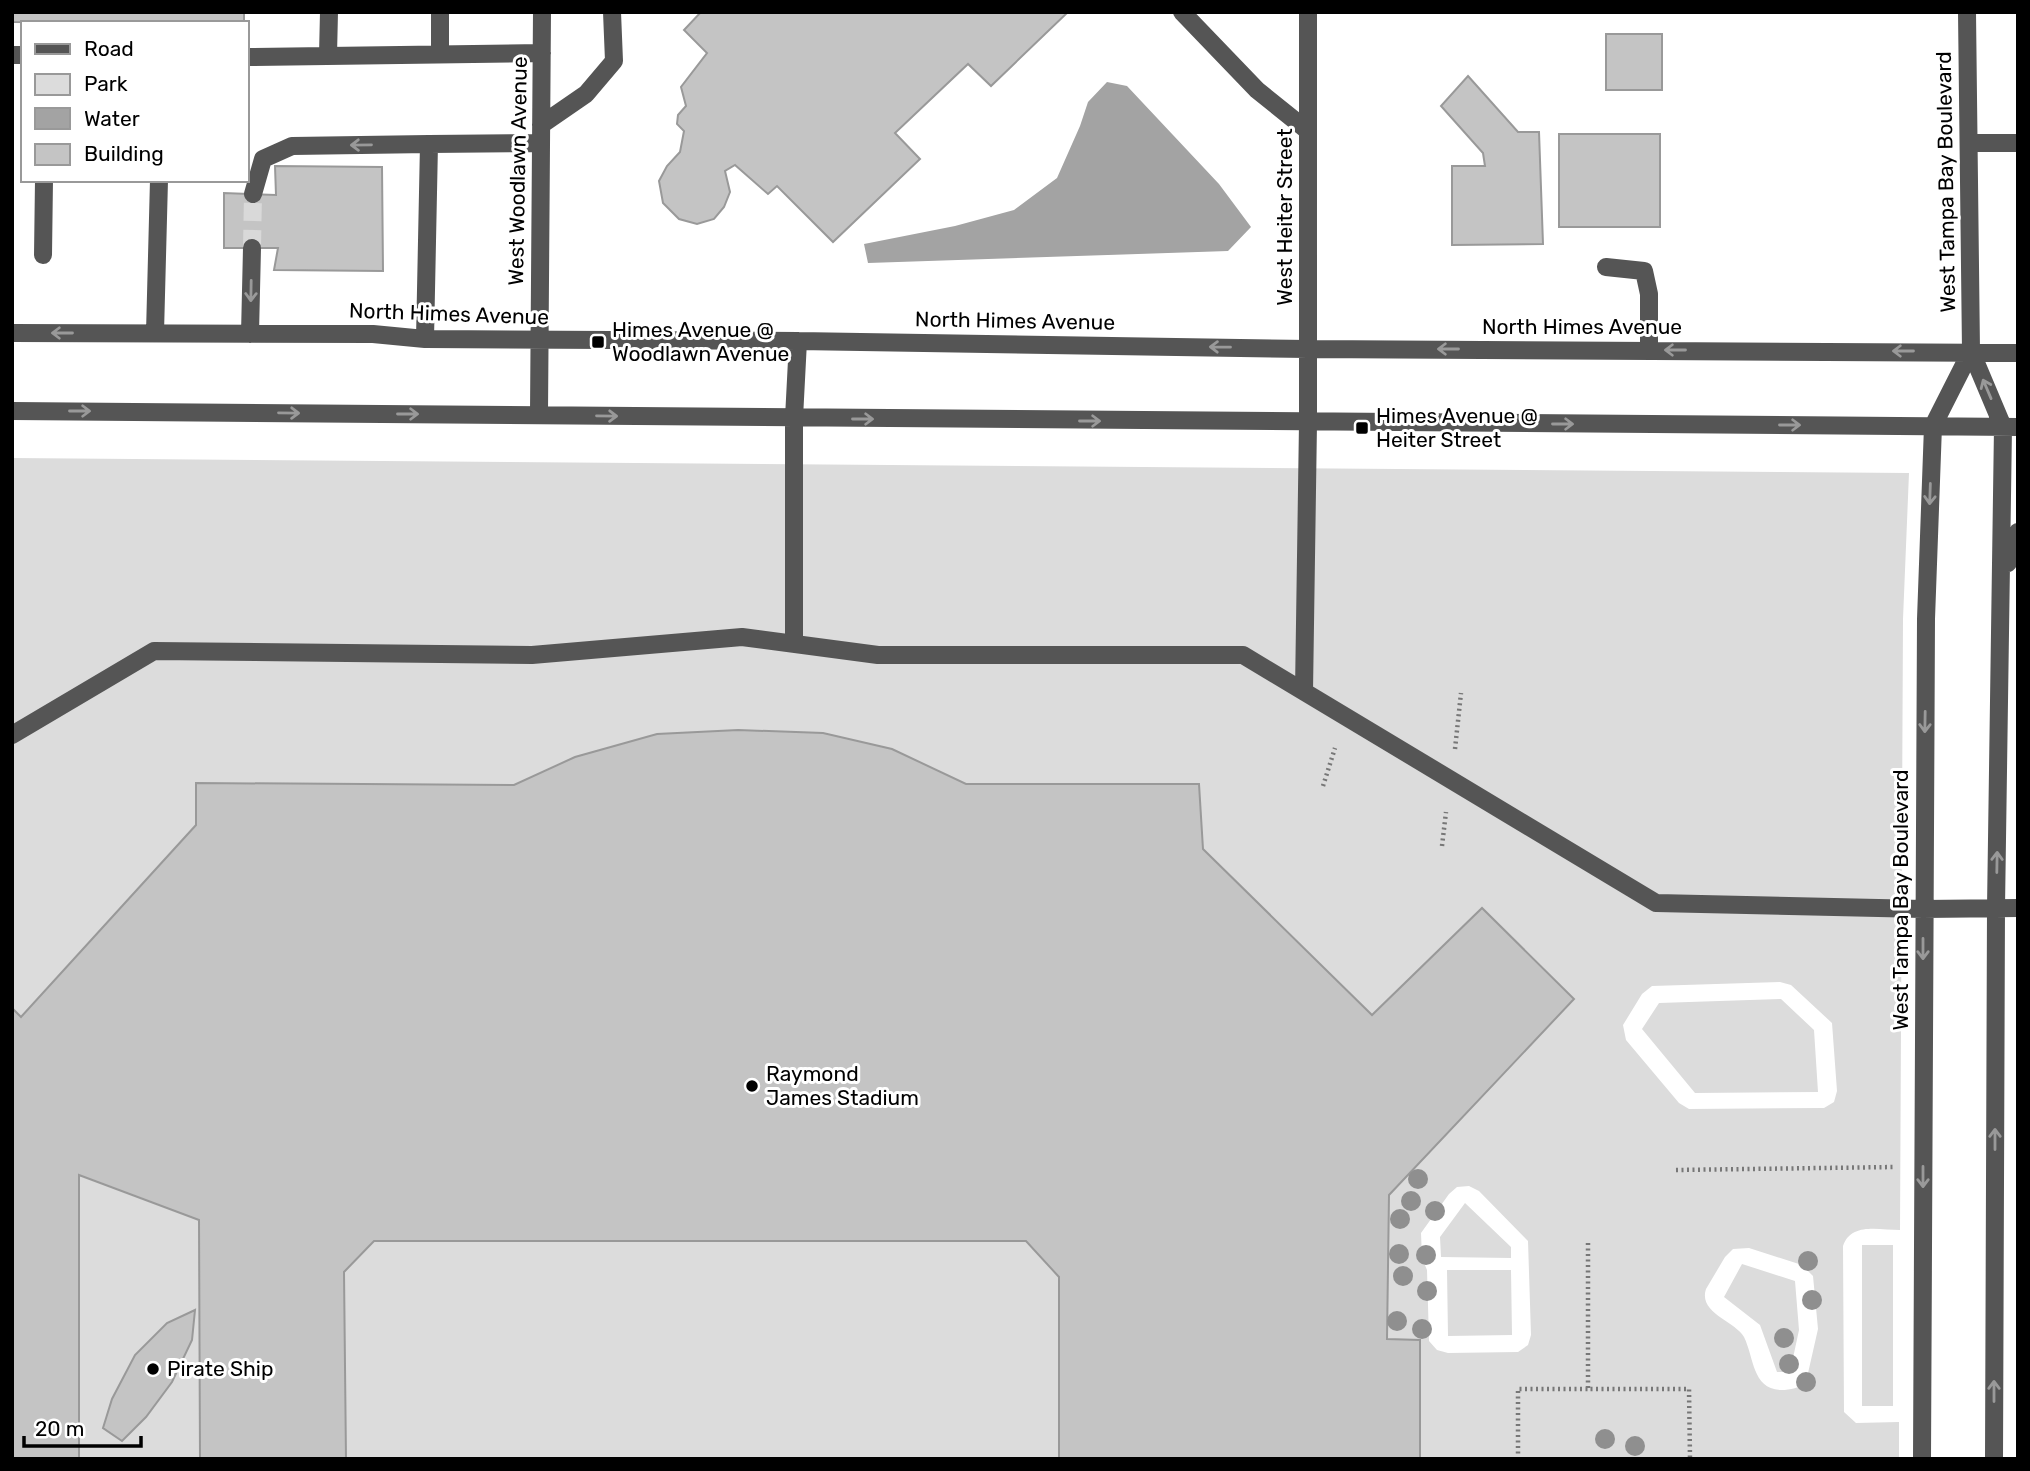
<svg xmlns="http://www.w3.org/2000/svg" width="2030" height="1471" font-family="Rubik,sans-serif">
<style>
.green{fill:#dcdcdc;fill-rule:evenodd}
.water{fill:#a3a3a3}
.building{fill:#c4c4c4;stroke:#999;stroke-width:2}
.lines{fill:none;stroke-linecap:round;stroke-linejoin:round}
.minor-tunnel{stroke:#d9d9d9;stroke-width:18;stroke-dasharray:18 9;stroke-linecap:butt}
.path{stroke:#777;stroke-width:4.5;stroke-dasharray:2 3.5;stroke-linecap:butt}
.minor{stroke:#555;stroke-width:18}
.tree{fill:#8f8f8f}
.oneway{stroke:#999}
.poi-dot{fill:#000;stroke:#fff;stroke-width:2.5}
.labels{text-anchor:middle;stroke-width:6;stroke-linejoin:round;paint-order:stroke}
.street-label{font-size:21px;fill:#000;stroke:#fff}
.poi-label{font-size:21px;fill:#000;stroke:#fff;text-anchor:start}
</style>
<rect width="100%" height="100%" fill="#fff"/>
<path class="green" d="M12,458L1909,473L1903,619L1900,1230C1879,1230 1851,1222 1843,1246L1844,1412L1856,1423L1899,1422V1459H12ZM1780,982L1791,985L1832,1023L1837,1091L1834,1102L1824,1108L1689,1109L1679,1103L1626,1040L1623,1025L1642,994L1652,986ZM1469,1186L1479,1191L1528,1241L1531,1335L1528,1345L1518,1352L1448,1353L1437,1350L1429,1341L1427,1270L1422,1258L1421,1233L1449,1194L1457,1187ZM1749,1248L1802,1265L1813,1276L1818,1329L1806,1382C1799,1388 1791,1390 1781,1390C1752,1389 1754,1357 1744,1337C1735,1321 1698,1313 1706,1289L1725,1257L1733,1249Z
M1781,999L1814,1030L1818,1092L1695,1093L1642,1029L1659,1003Z
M1465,1203L1511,1247V1258L1441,1257L1440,1237Z
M1862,1245H1893V1406H1862Z
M1742,1264L1795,1281L1799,1330L1790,1372H1777L1760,1325L1724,1297Z
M1447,1270H1511L1512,1335L1448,1336Z"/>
<path class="water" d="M1107,82L1127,86L1219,184L1251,227L1228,251L868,263L864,244L955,226L1014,210L1057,178L1080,126L1088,102Z"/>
<path class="building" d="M12,12H244V23L12,22Z
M701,12H1068L991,86L968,64L895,133L920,159L833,242L777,186L768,194L735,165L725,171L730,192L724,207L714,219L697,224L679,219L663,203L659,181L667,166L680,152L684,131L677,124L678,115L686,106L681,87L707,53L684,30Z
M1606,34H1662V90H1606Z
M1468,76L1518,132H1539L1543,244L1452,245V166H1485L1483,153L1441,106Z
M1559,134H1660V227H1559Z
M275,166L382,167L383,271L274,270L278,248H224V193L276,195Z
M738,730L823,733L892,749L966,784H1199L1203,849L1372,1015L1482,908L1574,999L1389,1195L1387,1339L1420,1340V1459H1059V1277L1026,1241H374L344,1272L346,1459H200L199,1220L79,1175V1459H12V1008L21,1017L196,825V783L514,785L575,757L657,734Z
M195,1310L192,1340L172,1382L146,1417L122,1441L103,1428L112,1399L135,1355L167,1323Z"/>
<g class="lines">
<path class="minor-tunnel" d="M252,248L253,194"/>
<path class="path" d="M1455,749L1461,693
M1323,786L1335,748
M1442,846L1446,812
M1676,1170L1895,1167
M1588,1243V1389H1689L1690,1459
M1518,1459V1389H1588"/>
<path class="minor" d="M1182,12L1257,90L1308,131
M1967,12L1971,351L2003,427L1996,908L1994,1459
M440,53V12
M12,55H23
M328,55L329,12
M247,57L542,53
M541,125L586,94L614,61L612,12
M1969,143H2018
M253,194L263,159L292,146L429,144
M43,255L44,180
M1606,267L1644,271L1649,294V350
M12,333L373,334L425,339L798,341L1308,349L2018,353
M155,333L159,180
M250,334L252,248
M425,339L429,144L541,143
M12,411L2018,427
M539,414L542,12
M2008,563L2011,548L2018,532
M794,644V418L798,341
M1304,691L1308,423V12
M12,735L154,651L532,655L742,637L878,655H1243L1656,903L1923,909L2018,908
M1922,1459L1926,619L1933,426L1971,351"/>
</g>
<g class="tree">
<circle cx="1418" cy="1179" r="10"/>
<circle cx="1411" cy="1201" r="10"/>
<circle cx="1435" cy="1211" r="10"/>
<circle cx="1400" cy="1219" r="10"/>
<circle cx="1399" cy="1254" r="10"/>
<circle cx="1426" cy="1255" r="10"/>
<circle cx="1808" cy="1261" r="10"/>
<circle cx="1403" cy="1276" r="10"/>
<circle cx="1427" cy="1291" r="10"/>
<circle cx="1812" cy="1300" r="10"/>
<circle cx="1397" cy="1321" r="10"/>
<circle cx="1422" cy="1329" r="10"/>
<circle cx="1784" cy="1338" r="10"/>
<circle cx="1789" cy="1364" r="10"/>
<circle cx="1806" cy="1382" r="10"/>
<circle cx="1605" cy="1439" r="10"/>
<circle cx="1635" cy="1446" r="10"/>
</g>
<defs><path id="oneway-shaft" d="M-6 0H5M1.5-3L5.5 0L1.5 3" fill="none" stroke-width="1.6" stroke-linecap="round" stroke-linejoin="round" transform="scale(1.75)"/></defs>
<g class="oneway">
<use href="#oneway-shaft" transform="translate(361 145) rotate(179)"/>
<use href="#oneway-shaft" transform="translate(251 291) rotate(91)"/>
<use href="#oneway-shaft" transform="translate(62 333) rotate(-180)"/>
<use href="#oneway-shaft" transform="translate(1220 347) rotate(-179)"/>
<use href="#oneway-shaft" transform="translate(1448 349) rotate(-180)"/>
<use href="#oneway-shaft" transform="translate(1675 350) rotate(-180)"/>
<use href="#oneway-shaft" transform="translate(1903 351) rotate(-180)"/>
<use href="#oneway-shaft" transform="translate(1987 389) rotate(-113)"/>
<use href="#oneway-shaft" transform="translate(80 411)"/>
<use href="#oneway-shaft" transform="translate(289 413) rotate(1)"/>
<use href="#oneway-shaft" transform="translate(408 414)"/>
<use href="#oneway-shaft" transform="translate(607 416) rotate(1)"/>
<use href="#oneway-shaft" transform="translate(863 419)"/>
<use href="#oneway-shaft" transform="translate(1090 421)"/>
<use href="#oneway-shaft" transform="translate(1563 424)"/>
<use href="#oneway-shaft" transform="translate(1790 425)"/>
<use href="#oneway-shaft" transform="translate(1930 494) rotate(92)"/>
<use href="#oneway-shaft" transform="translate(1925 722) rotate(91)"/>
<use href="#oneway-shaft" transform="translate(1997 862) rotate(-89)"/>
<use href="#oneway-shaft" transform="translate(1923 949) rotate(90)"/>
<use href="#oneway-shaft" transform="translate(1995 1139) rotate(-90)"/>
<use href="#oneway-shaft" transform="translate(1923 1177) rotate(90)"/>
<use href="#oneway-shaft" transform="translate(1994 1391) rotate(-90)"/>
</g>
<g class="poi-dot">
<rect x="591" y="335" width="14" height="14" rx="3.5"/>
<rect x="1355" y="421" width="14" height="14" rx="3.5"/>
<circle cx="752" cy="1086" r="7"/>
<circle cx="153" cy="1369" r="7"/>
</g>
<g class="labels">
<g class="street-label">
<text transform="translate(518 171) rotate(-89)" y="7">West Woodlawn Avenue</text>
<text transform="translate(1946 182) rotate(-91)" y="7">West Tampa Bay Boulevard</text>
<text transform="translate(1285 217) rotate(-90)" y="7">West Heiter Street</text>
<text transform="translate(449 314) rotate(2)" y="7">North Himes Avenue</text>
<text transform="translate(1015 321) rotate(1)" y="7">North Himes Avenue</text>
<text x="1582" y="334">North Himes Avenue</text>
<text transform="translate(1901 900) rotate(-90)" y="7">West Tampa Bay Boulevard</text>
</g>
<g class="poi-label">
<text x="612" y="337">Himes Avenue @<tspan x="612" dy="24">Woodlawn Avenue</tspan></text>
<text x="1376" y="423">Himes Avenue @<tspan x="1376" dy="24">Heiter Street</tspan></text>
<text x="766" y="1081">Raymond<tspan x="766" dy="24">James Stadium</tspan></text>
<text x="167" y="1376">Pirate Ship</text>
</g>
</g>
<rect width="2030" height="1471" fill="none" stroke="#000000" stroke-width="28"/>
<rect x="21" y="21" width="228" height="161" fill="#ffffff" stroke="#999999" stroke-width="2"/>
<rect x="35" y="44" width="35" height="10" fill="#555555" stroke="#999999" stroke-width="2"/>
<text x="84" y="56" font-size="21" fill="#000000">Road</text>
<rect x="35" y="74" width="35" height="21" fill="#dcdcdc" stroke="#999999" stroke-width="2"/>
<text x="84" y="91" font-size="21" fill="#000000">Park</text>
<rect x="35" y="108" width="35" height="21" fill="#a3a3a3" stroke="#999999" stroke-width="2"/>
<text x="84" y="126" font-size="21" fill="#000000">Water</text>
<rect x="35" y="144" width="35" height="21" fill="#c4c4c4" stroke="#999999" stroke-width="2"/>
<text x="84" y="161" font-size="21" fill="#000000">Building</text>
<path d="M24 1436v10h117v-10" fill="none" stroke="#000000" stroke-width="3.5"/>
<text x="35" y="1436" font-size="21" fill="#000000" stroke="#ffffff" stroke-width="5" paint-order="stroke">20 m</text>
</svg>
